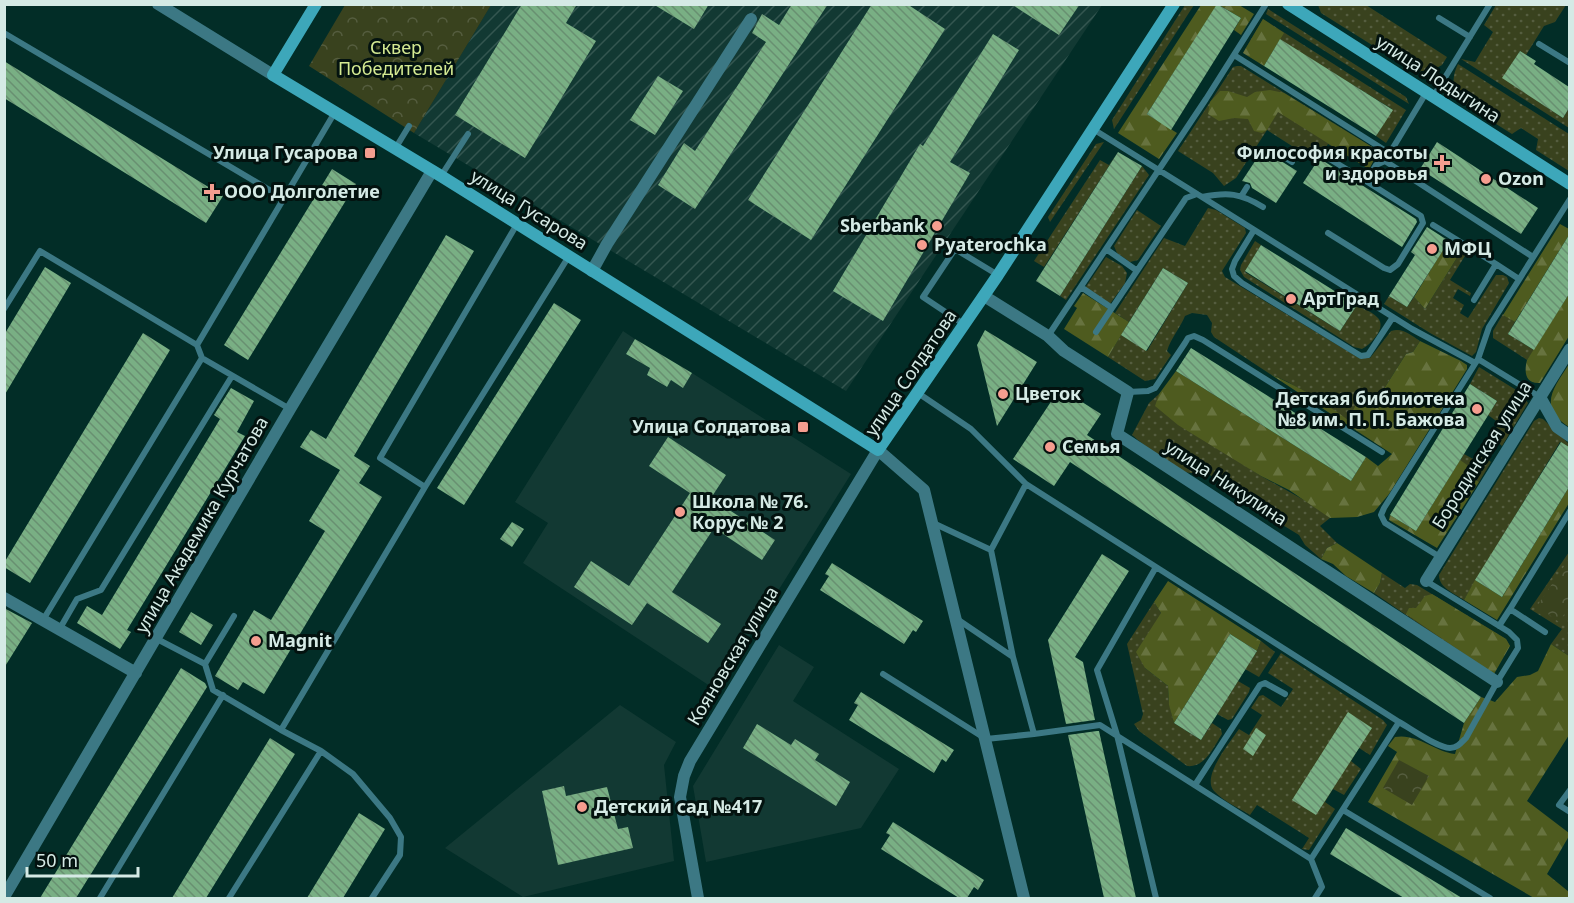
<svg xmlns="http://www.w3.org/2000/svg" width="1574" height="903" font-family="'Noto Sans',sans-serif">
<style>
.built{fill:#123933}
.industrial{fill:url(#industrial-furrows)}
.grass{fill:url(#grass-dots)}
.forest{fill:url(#forest-firs)}
.park{fill:url(#park-crowns)}
.building{fill:url(#building-back-hatch)}
.lines{fill:none;stroke-linecap:round;stroke-linejoin:round}
.lane{stroke:#3c7884;stroke-width:6}
.street{stroke:#3c7884;stroke-width:12}
.secondary{stroke:#3da7ba;stroke-width:12}
.poi-dot{fill:#f59d8f;stroke:#03120f;stroke-width:2}
.labels{text-anchor:middle;stroke-width:6;stroke-linejoin:round;paint-order:stroke}
.park-label{font-size:18px;fill:#d4ea92;stroke:#03120f}
.street-label{font-size:18px;fill:#d5eae5;stroke:#03120f}
.poi-label{font-size:18px;font-weight:bold;fill:#d5eae5;stroke:#03120f;text-anchor:start}
</style>
<defs>
<pattern id="industrial-furrows" width="10" height="10" patternUnits="userSpaceOnUse" patternTransform="scale(1.5)"><rect width="10" height="10" fill="#123933"/><path d="M-1 1l2-2M0 10L10 0M9 11l2-2" fill="none" stroke="#345650"/></pattern>
<pattern id="grass-dots" width="8" height="8" patternUnits="userSpaceOnUse" patternTransform="scale(1.5)"><rect width="8" height="8" fill="#39421e"/><path d="M2 2h.1M6 6h.1" fill="none" stroke="#555d3f" stroke-width="1.8" stroke-linecap="round"/></pattern>
<pattern id="forest-firs" width="22" height="20" patternUnits="userSpaceOnUse" patternTransform="scale(1.5)"><rect width="22" height="20" fill="#4e5b1f"/><path d="M5 1l3.5 6h-7zM16 11l3.5 6h-7z" fill="#67733f"/></pattern>
<pattern id="park-crowns" width="20" height="18" patternUnits="userSpaceOnUse" patternTransform="scale(1.5)"><rect width="20" height="18" fill="#39421e"/><path d="M2 6a3 3 0 1 1 6 0M12 15a3 3 0 1 1 6 0" fill="none" stroke="#555d3f"/></pattern>
<pattern id="building-back-hatch" width="6" height="6" patternUnits="userSpaceOnUse" patternTransform="scale(1.5)"><rect width="6" height="6" fill="#79af84"/><path d="M-1 5l2 2M0 0l6 6M5-1l2 2" fill="none" stroke="#689071"/></pattern>
</defs>
<rect width="100%" height="100%" fill="#022d27"/>
<path class="built" d="M623,331L635,339L626,354L650,368L647,375L666,387L671,380L683,387L692,373L851,474L716,690L523,563L548,523L515,502Z
M779,645L814,667L793,701L899,769L861,828L706,862L693,786Z
M620,705L676,742L664,765L674,861L523,897L445,848Z"/>
<path class="industrial" d="M491,5H1102L846,391L414,133Z"/>
<path class="grass" d="M1185,5H1194L1114,129L1112,120Z
M1318,5H1366L1447,57L1442,65L1433,70L1415,72L1321,13Z
M1496,5H1566L1555,22L1544,26L1526,55L1520,51L1503,78L1563,118L1569,108V128L1461,59L1475,62L1493,32L1484,25Z
M1268,9L1406,97L1409,104L1266,14Z
M1263,19L1406,110L1386,143L1376,136L1392,109L1280,40L1243,53Z
M1458,64L1569,134V171L1536,150L1538,139L1521,128L1512,134L1458,100C1452,87 1452,76 1458,64Z
M1237,66H1241L1372,147L1377,154L1369,169L1328,144L1317,162L1267,130L1236,178L1224,186L1213,173L1178,151L1233,67Z
M1104,142L1050,222L1048,217L1096,144Z
M1118,152L1044,267L1034,261L1100,160L1109,165Z
M1142,166L1149,175L1066,300L1060,296Z
M1208,208L1216,210L1245,228L1246,233L1222,271L1225,277L1359,358H1370L1391,331C1402,327 1411,335 1420,341L1413,352L1406,354L1375,403L1348,421L1329,407L1288,382L1270,374L1214,337L1211,332L1212,323L1207,315L1192,313L1185,316C1180,328 1171,338 1167,351L1171,355L1155,379L1145,381L1108,357L1121,335L1147,351L1188,283L1163,268L1129,322L1115,313L1164,238L1185,246Z
M1137,210L1161,226L1138,260L1130,262L1117,253L1114,246Z
M1255,241L1261,245L1245,272L1340,331L1357,305C1363,309 1373,312 1378,318C1387,328 1370,345 1362,349L1354,347L1244,277L1240,270L1241,265Z
M1463,248L1468,251L1450,280L1471,293L1470,296L1458,289L1453,298L1464,305L1460,313L1468,318L1496,275H1503L1507,277L1509,283L1482,329L1476,352L1472,356L1430,333L1384,304L1389,296L1407,307L1414,297L1425,309Z
M1106,257L1122,266L1127,273L1125,283L1110,304L1085,288Z
M1503,314L1515,322L1508,334L1534,350L1527,360L1493,338V331Z
M1479,367L1521,393L1528,403L1502,446L1491,436L1499,423L1488,415L1497,401L1470,384Z
M1159,394L1156,406L1261,476L1320,509L1330,518L1320,526L1337,543L1327,548L1321,559L1305,545L1299,535L1253,507L1202,469C1199,471 1196,473 1193,473C1179,475 1143,444 1132,435L1149,403Z
M1539,418L1543,419L1569,444V447L1560,442L1464,600C1454,593 1439,588 1439,575L1534,421Z
M1479,453L1491,462L1479,482L1468,473L1470,467L1460,461L1464,454L1475,460Z
M1569,552V656L1551,644L1562,629L1530,609Z
M1382,573L1405,588L1410,584L1417,585L1506,639L1510,646L1479,665L1374,593L1380,583Z
M1154,602L1161,613L1145,668L1168,686L1169,703L1174,723L1201,740L1212,723L1221,729L1222,734C1213,748 1205,768 1187,766L1139,731L1134,724L1141,720L1143,714L1127,644Z
M1261,641L1275,652L1259,677L1245,669L1257,651Z
M1281,653L1383,720L1387,725L1370,755L1359,748L1351,761L1361,769L1344,795L1333,789L1325,802L1335,809L1309,850L1302,849L1309,838L1257,805L1250,815C1239,808 1223,801 1214,791C1201,777 1230,742 1239,729L1249,735L1262,715L1251,708L1259,696L1263,695L1281,707L1293,689L1268,673Z
M1238,681L1250,688L1249,692L1232,719L1228,720L1217,714Z"/>
<path class="forest" d="M1201,5H1217L1147,114L1177,133L1159,159L1118,133Z
M1219,5H1239L1254,14L1241,35L1234,30L1241,18Z
M1263,19L1284,33L1264,66L1243,53Z
M1270,90L1284,93L1372,147L1377,154L1369,169L1278,112L1267,130L1262,133L1254,131L1248,119L1234,118L1219,121L1208,114L1210,102L1220,91H1228L1247,97L1255,92Z
M1560,224L1569,229V235L1515,322L1503,315Z
M1449,240L1463,248L1425,309L1414,297Z
M1083,293L1129,322L1108,357L1064,329L1077,308L1074,306Z
M1569,294V336L1540,383C1525,384 1524,372 1527,360Z
M1420,341L1461,361L1467,365V369L1389,494L1374,512L1357,517L1330,518L1289,490L1261,476L1178,425L1155,406L1159,394L1176,371L1351,481L1366,457L1378,466L1392,454L1270,374C1298,386 1324,402 1348,420L1361,395L1375,403L1406,354L1413,352Z
M1569,364V427C1537,407 1554,388 1569,364Z
M1460,460L1470,467L1468,474L1479,482L1437,548L1389,520L1390,515L1416,531Z
M1569,487V503L1497,620L1464,600L1475,580L1502,597Z
M1337,543L1382,573L1380,583L1374,593L1346,576L1333,564L1321,559L1327,548Z
M1168,581L1261,641L1257,651L1230,634L1174,723L1169,705L1168,686L1145,668L1136,652L1161,613L1154,602Z
M1432,594L1506,639L1510,646L1494,674L1406,614L1409,608H1416L1425,596Z
M1551,644L1569,656V735L1527,801L1569,833V836L1547,874L1569,892V898H1534L1368,802L1397,752L1388,746L1395,737C1417,733 1433,751 1455,754L1464,723L1481,697L1495,702L1517,677L1530,675L1538,671Z"/>
<path class="park" d="M345,5H491L414,133L309,66Z
M1569,559V607L1559,622L1537,606Z
M1399,760L1429,776L1412,805L1383,788Z"/>
<path class="building" d="M522,4H577L566,23L596,41L525,158L455,115Z
M653,4H709L694,29Z
M792,4H828L695,209L658,185L684,143L695,151L766,42L752,33L762,14L779,25Z
M872,4H907L945,29L811,240L748,200Z
M1011,4H1080L1059,35Z
M1217,4L1241,18L1171,130L1147,114Z
M993,34L1019,50L950,162L970,173L883,321L833,291L920,144L923,146Z
M1280,39L1393,110L1376,136L1264,66Z
M1520,51L1536,61L1534,64L1569,87V108L1563,118L1502,78Z
M4,61L223,196L206,223L4,98Z
M658,76L683,91L655,135L630,120Z
M1437,142L1538,208L1521,234L1420,169Z
M1263,149L1264,150L1263,155L1266,159L1273,156L1297,171L1276,203L1252,188L1250,183L1242,181Z
M1118,152L1142,166L1060,296L1036,281Z
M1320,157L1325,162L1416,219L1417,222L1402,247L1303,183Z
M332,169L356,184L248,360L224,345Z
M1427,227L1449,241L1407,307L1389,296L1415,255L1411,252Z
M446,235L474,251L354,456L370,466L359,483L382,497L264,694L243,682L238,690L215,676L254,610L271,620L325,531L309,521L340,470L300,447L311,430L326,439Z
M1569,235V294L1534,350L1508,334Z
M1261,245L1357,305L1340,331L1245,271Z
M45,267L71,283L4,396V335Z
M1163,268L1188,283L1146,351L1121,335Z
M554,303L581,320L464,505L437,488Z
M985,330L1037,362L997,426L977,345Z
M143,333L170,350L30,583L4,567V563Z
M635,339L692,373L683,388L671,380L667,387L647,375L650,368L626,354Z
M1191,348L1366,457L1351,481L1176,371Z
M1470,384L1497,401L1416,531L1390,515Z
M231,388L254,401L237,432L245,436L127,630L131,632L120,649L77,623L87,606L102,615L220,419L214,415Z
M1060,388L1101,414L1087,435L1481,697L1464,723L1070,462L1054,486L1013,459Z
M668,437L726,475L711,498L775,540L762,560L714,528L672,592L721,624L708,643L647,603L632,625L574,587L591,561L629,586L690,493L649,466Z
M1561,442L1569,447V487L1502,597L1475,580Z
M512,522L524,529L512,547L500,539Z
M1102,554L1129,571L1075,657L1083,662L1095,720L1066,724L1048,640Z
M832,563L923,621L916,632L913,630L904,644L820,590L829,576L825,574Z
M4,608L32,623L4,668Z
M191,612L213,625L201,645L179,632Z
M1230,634L1257,651L1201,740L1174,723Z
M181,668L205,683L207,687L76,898H40Z
M861,692L954,750L946,762L942,759L934,773L849,720L858,705L854,703Z
M1348,712L1372,728L1316,815L1292,800Z
M757,724L791,745L795,739L819,754L815,760L850,782L836,806L743,748Z
M1256,728L1266,735L1253,756L1243,749Z
M1097,731H1099L1136,898H1104L1068,735Z
M270,738L295,754L206,898H172Z
M564,786L566,796L607,787L618,829L628,827L633,848L558,865L542,791Z
M359,813L385,829L343,898H307Z
M893,822L984,880L978,890L974,887L967,898H959L881,849L890,835L886,833Z
M1346,828L1462,898H1404L1330,854Z"/>
<g class="lines">
<path class="lane" d="M1439,18L1470,37
M4,33L283,198
M1539,44L1570,63
M1234,55L1389,153
M1426,93L1385,161L1533,257
M1433,97L1490,4
M1093,129L1202,197C1228,192 1240,193 1263,207
M395,149L409,126
M1268,154L1273,150L1292,162
M1328,158L1366,181
M441,176L468,134
M1242,195L1247,187
M1202,197L1412,329L1475,363
M517,224L380,458L425,487L569,256
M1433,225L1496,264
M1254,230L1235,261L1232,269L1234,276L1242,283L1361,356L1368,355L1393,317
M1328,233L1384,268L1390,270L1398,264L1423,223L1421,216L1366,181L1376,165L1385,161
M1106,249L1136,270
M1081,287L1112,308L1186,198L1197,194
M1474,300L1496,264L1519,279
M4,309L40,251L197,345
M965,325L923,297L955,249L998,275
M1096,332L1112,308
M1048,336L1206,99L1266,4
M1478,359L1489,327L1570,199
M1128,392L1148,391L1155,388L1185,343L1188,338L1194,336L1203,340L1382,452
M918,393L971,429L1026,484
M290,409L202,358L197,345L335,112
M931,522L991,550L1026,484L1156,567L1097,670L1117,735L1156,898
M991,550L1013,657
M1440,557L1385,523L1381,515L1384,508L1478,359L1540,397
M1156,567L1399,722C1410,728 1437,748 1450,748C1457,748 1461,743 1466,738L1497,682L1518,648L1517,640L1509,632L1426,581
M957,619L1013,657L1034,734
M43,620L202,358
M1499,626L1510,609
M59,630L77,599L101,590L232,376
M1545,632L1510,609L1570,511
M157,639L205,664L234,616
M205,664L213,690L281,730L425,487
M883,674L986,739L1034,734L1100,725L1311,859L1322,887L1315,898
M321,751L353,774L390,818L401,837L400,855L372,898
M1195,785L1260,685L1265,683L1285,694
M1570,790L1559,805L1570,812
M1343,810L1490,898
M1311,859L1399,722
M100,898L223,695
M229,898L321,751L281,730"/>
<path class="street" d="M158,4L273,75
M592,271L607,244L751,19
M984,296L1048,336L1064,351L1128,392L1117,434L1497,682
M1540,397L1557,427L1570,436
M1426,581L1570,349
M4,598L136,673
M4,897L290,409L432,171
M698,898L680,797L684,776L690,761L878,450L924,490L1024,898"/>
<path class="secondary" d="M316,4L273,75L441,176L878,450L998,275L1174,4
M1288,4L1570,184"/>
</g>
<g class="poi-dot">
<rect x="364" y="147" width="12" height="12" rx="3"/>
<path d="M1439 154h6v6h6v6h-6v6h-6v-6h-6v-6h6z"/>
<circle cx="1486" cy="179" r="6"/>
<path d="M209 183h6v6h6v6h-6v6h-6v-6h-6v-6h6z"/>
<circle cx="937" cy="226" r="6"/>
<circle cx="922" cy="245" r="6"/>
<circle cx="1432" cy="249" r="6"/>
<circle cx="1291" cy="299" r="6"/>
<circle cx="1003" cy="394" r="6"/>
<circle cx="1477" cy="409" r="6"/>
<rect x="797" y="421" width="12" height="12" rx="3"/>
<circle cx="1050" cy="447" r="6"/>
<circle cx="680" cy="512" r="6"/>
<circle cx="256" cy="641" r="6"/>
<circle cx="582" cy="807" r="6"/>
</g>
<g class="labels">
<g class="park-label">
<text x="396" y="54">Сквер<tspan x="396" dy="21">Победителей</tspan></text>
</g>
<g class="street-label">
<text transform="translate(1438 79) rotate(33)" y="6">улица Лодыгина</text>
<text transform="translate(529 210) rotate(32)" y="6">улица Гусарова</text>
<text transform="translate(911 373) rotate(-56)" y="6">улица Солдатова</text>
<text transform="translate(1482 455) rotate(-58)" y="6">Бородинская улица</text>
<text transform="translate(1226 483) rotate(33)" y="6">улица Никулина</text>
<text transform="translate(202 525) rotate(-60)" y="6">улица Академика Курчатова</text>
<text transform="translate(733 656) rotate(-59)" y="6">Кояновская улица</text>
</g>
<g class="poi-label">
<text x="358" y="159" text-anchor="end">Улица Гусарова</text>
<text x="1428" y="159" text-anchor="end">Философия красоты<tspan x="1428" dy="21">и здоровья</tspan></text>
<text x="1498" y="185">Ozon</text>
<text x="224" y="198">ООО Долголетие</text>
<text x="925" y="232" text-anchor="end">Sberbank</text>
<text x="934" y="251">Pyaterochka</text>
<text x="1444" y="255">МФЦ</text>
<text x="1303" y="305">АртГрад</text>
<text x="1015" y="400">Цветок</text>
<text x="1465" y="405" text-anchor="end">Детская библиотека<tspan x="1465" dy="21">№8 им. П. П. Бажова</tspan></text>
<text x="791" y="433" text-anchor="end">Улица Солдатова</text>
<text x="1062" y="453">Семья</text>
<text x="692" y="508">Школа № 76.<tspan x="692" dy="21">Корус № 2</tspan></text>
<text x="268" y="647">Magnit</text>
<text x="594" y="813">Детский сад №417</text>
</g>
</g>
<rect width="1574" height="903" fill="none" stroke="#d5eae5" stroke-width="12"/>
<path d="M27 867v9h111v-9" fill="none" stroke="#d5eae5" stroke-width="3"/>
<text x="36" y="867" font-size="18" fill="#d5eae5" stroke="#03120f" stroke-width="4.5" paint-order="stroke">50 m</text>
</svg>
